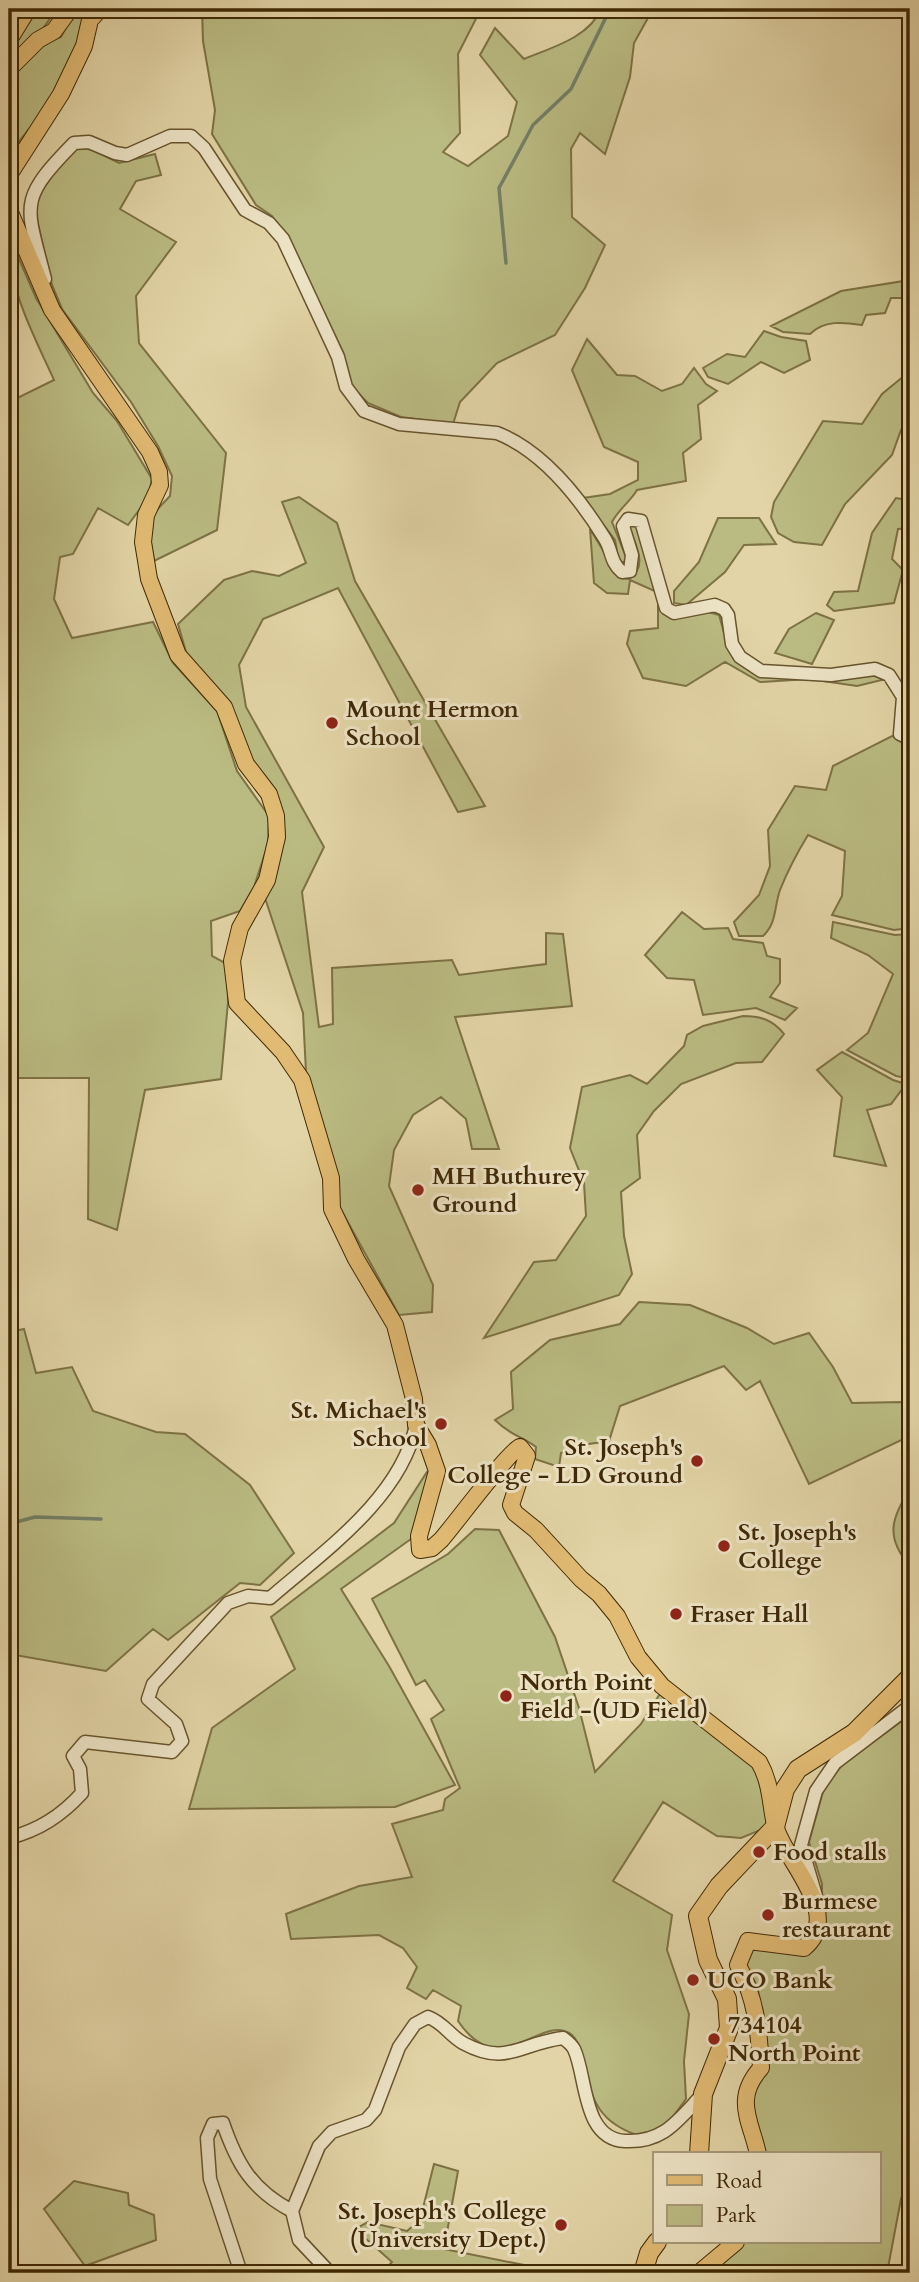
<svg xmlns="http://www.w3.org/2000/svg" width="919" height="2282" font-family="Cardo,serif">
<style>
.green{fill:#babb82;stroke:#7d7244;stroke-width:2}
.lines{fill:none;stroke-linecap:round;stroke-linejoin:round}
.stream{stroke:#737f66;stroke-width:3.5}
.minor-casing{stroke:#68542d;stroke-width:15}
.major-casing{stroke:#402905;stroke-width:18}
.highway-casing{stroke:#402905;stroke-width:20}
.minor{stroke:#ece3c5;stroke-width:12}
.major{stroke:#e1ba73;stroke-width:16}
.highway{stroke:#e1ba73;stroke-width:18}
.poi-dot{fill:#8f2418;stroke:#ece3c5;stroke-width:2.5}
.labels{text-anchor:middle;stroke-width:6;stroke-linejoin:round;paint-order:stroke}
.poi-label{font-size:24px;font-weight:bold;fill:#402905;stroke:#ece3c5;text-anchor:start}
</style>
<rect width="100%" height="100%" fill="#e2d4a6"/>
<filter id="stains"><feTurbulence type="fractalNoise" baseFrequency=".00286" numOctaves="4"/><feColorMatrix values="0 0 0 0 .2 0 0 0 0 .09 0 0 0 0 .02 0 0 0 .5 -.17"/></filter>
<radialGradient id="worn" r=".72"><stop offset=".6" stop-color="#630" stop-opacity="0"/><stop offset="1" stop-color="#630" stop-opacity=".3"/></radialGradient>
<path class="green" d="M35,9H57L41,31L9,60V48L34,15Z
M76,9H89L87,17L58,93L9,154V75L40,44L61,37Z
M202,9H481L458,54L460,133L443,152L468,166L508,136L517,102L480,55L495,28L524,59C550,48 589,38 601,9H653L634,43L630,77L605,154L580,133L571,149L572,217L605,245L585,288L555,335L497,363L460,402L453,424L401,417L368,403L351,386L343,352L286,235L272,216L256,205L212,134L215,110L203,41Z
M76,148L91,149L119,163L155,154L161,175L136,181L120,209L176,242L136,296L139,343L226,453L217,530L154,561L150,538L153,514L170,496L172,476L158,446L131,402L62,309L52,285L35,211L38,189Z
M9,236L36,298L93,393L117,421L152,479L148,498L128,525L98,508L73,554L60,557L54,599L72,638L153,622L173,663L217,711L237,771L269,816L268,844L254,887L240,911L211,921L212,956L227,964L228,1002L221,1079L145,1090L117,1230L88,1219L89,1078H9V402L54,380C32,331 9,292 9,236Z
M910,280V298H891L885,313L866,315L862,325C843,322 824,320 810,334L783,332L771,326L841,291Z
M764,331L781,337L806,341L810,360L784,373L761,362L728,384L708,377L703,368L727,354L745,357Z
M587,339L617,375L635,376L662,391L682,384L694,368L706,384L717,391L698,405L701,439L683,453L686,481L637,490C630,502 618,510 612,522L628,562H619L615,540L583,498L610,494L638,480V462L604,447L572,370Z
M910,371V425L901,430L892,455L845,504L822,545L794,542L778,533L771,517L774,502L823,421L862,424L882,394Z
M910,484V528L898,529L892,559L903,570L894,603L834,611L827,605L834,592L858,591L872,533L896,498L908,500Z
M299,497L337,523L355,581L485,806L458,812L338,588L263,619L239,665L246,707L324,847L302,892L319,1027L333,1024L332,968L452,960L459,975L546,964V933L563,934L572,1006L455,1017L499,1149H472L466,1119L441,1097L413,1115L394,1150L389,1186L433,1285L432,1312L399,1315L339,1206L306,1072L303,1013L265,898L280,816L188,659L178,624L224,580L252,571L279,576L306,563L282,502Z
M718,518H759L776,544L744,545L725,572L686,605L674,603V591L699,562Z
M633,523L639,525L659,593L630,580L628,594L607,593L594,583L590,529L620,578L629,579C649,566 635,545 629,526Z
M658,605L674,616L708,612L719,615L729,650L735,660L760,677C800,672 838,682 877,674L882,680L857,686L809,679L760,682L725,662L686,686L643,678L627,644L630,631L658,628Z
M816,613L834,620L812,664L775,653L789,629Z
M892,736L910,743V928L894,930L832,915L842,896L845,851L808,835C797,853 788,870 780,890C774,907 777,923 763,936H739L734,922L759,895L770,866L768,830L795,786L826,790L833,766Z
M682,912L704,929L728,928L733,939L763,943L767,956L780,959V983L770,997L797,1008L785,1020L756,1008L703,1015L694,980L667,978L645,955Z
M833,922L895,935L910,934V1050L905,1052L907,1078L896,1076L847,1050L868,1033L893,974L868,955L831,938Z
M743,1016C761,1016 773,1020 784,1034L762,1062L736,1063L681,1084L654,1111L637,1135L640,1178L621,1192L624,1236L632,1274L619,1295L484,1338L534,1262L556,1260L586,1216L584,1183L570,1148L582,1087L630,1075L647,1084L684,1046L687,1035L703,1026Z
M842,1052L893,1080L906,1084L891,1104L867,1110L886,1166L834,1156L842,1097L817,1070Z
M639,1302L690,1305L747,1328L774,1344L809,1333L833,1367L852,1403L903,1402L910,1436L809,1484L760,1381L746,1390L724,1366L620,1406L609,1441L582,1445L561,1453L559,1467L535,1459L536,1447C520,1435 511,1436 495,1420L513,1409L511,1372L550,1340L620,1324Z
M24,1329L36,1373L72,1367L93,1411L156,1432L185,1434L250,1485L294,1553L260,1585L240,1583L168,1640L153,1629L106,1671L9,1654V1332Z
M427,1472L431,1473L411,1539L341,1589L389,1666L455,1785L395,1807L189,1809L212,1728L295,1669L271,1617L394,1523Z
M910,1489V1566C885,1538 891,1518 910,1489Z
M475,1529L499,1530L555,1637L579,1708L595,1772L641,1724L661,1692L755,1765L770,1826L741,1838L717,1836L663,1802L613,1881L672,1915L667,1950L689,2014L684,2061L686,2099L666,2126L643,2137C599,2124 592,2102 582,2059C580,2051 579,2041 572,2035C542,2011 501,2085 458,2021L461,2006L433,1990L426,1999L407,1988L417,1967L403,1948L379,1935L291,1939L286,1914L359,1886L412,1877L392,1824L443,1810L445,1799L460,1788L431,1719L444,1710L425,1680L416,1685L372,1599L448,1554Z
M910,1715V2174L901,2199L887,2273H706L743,2242H879V2154H765C753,2121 740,2098 766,2067L758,1988L744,1963L751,1945L804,1954L822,1918V1884L809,1842L824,1788L843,1764Z
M434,2164L458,2171L444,2249L529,2266L545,2273H382L392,2262L355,2229L368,2222L407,2231L420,2220Z
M74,2181L128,2193L129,2205L154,2215L156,2240L85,2266L44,2209Z"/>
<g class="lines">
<path class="stream" d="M506,263L499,188L533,125L571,89L610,9
M9,1524L35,1517L101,1519"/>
<g class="minor-casing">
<path id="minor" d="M45,279C26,204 17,201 74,143L89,142L115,153L127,155L170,136H191L204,148L245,210L269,223L283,239L338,357L346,387L364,411L399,424L497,433C543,451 579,497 605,539C612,550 610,562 622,572L630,571L632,555L623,526L628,519L641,521L666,608L674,613L715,605L724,609L728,615L732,644L740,657L761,671L831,675L875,669L889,675L903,697L900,734L910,739
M9,1838C39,1830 61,1816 82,1793L80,1769L73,1756L85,1742L172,1752L182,1741L176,1724L148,1699L153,1684L228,1603L248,1596L270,1598C323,1552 401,1498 416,1425
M816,1896L801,1845L816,1791L835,1763L910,1706
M241,2273L210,2179L207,2138L213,2124L223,2123C237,2164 252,2190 292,2211
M330,2273L299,2240L292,2211L319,2146L332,2132L366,2120L375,2110L399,2047L415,2024L428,2017C444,2023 449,2035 463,2043C507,2067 520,2043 563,2038C567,2041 572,2045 574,2049C587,2076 582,2139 625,2141C664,2143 678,2120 703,2094"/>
</g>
<g class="major-casing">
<path id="major" d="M9,40L28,9
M9,69L38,40L54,31L70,9
M9,175L61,94L84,46L90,20L100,9
M9,210L52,310L150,452L159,472L160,485L146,515L143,542L149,579L178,655L224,707L246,764L269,794L276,816L277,837L267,880L240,928L232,961L237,1003L283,1052L302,1080L331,1178L332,1209L356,1259L395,1325L414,1399L416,1425L428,1445L437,1471L419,1536L420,1550L432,1548L441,1540C455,1524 509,1451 520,1447L527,1456L511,1505L515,1513L536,1530L581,1579L599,1594L617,1616L638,1657L662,1686L759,1762C771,1783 770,1802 775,1825C783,1860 845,1914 804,1948L748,1941L738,1965C756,1999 759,2030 761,2068C733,2099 751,2121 758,2154
M699,2273L736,2242"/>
</g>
<g class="highway-casing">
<path id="highway" d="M699,2154L703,2094L729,2028L727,1999L708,1960L698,1916L719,1886L775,1827L785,1789L798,1769L854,1733L910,1677
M643,2273L649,2253L657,2242"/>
</g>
<use href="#minor" class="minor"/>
<use href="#major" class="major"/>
<use href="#highway" class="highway"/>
</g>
<g class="poi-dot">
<circle cx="332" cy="723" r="7"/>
<circle cx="418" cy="1190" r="7"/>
<circle cx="441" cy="1424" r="7"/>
<circle cx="697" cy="1461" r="7"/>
<circle cx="724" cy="1546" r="7"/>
<circle cx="676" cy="1614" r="7"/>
<circle cx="506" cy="1696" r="7"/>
<circle cx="759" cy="1852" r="7"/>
<circle cx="768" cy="1915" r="7"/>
<circle cx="693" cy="1980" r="7"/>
<circle cx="714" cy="2039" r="7"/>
<circle cx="561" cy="2225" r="7"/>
</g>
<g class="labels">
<g class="poi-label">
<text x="346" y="717">Mount Hermon<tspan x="346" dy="28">School</tspan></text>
<text x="432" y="1184">MH Buthurey<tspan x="432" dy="28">Ground</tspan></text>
<text x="427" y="1418" text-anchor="end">St. Michael's<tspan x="427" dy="28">School</tspan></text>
<text x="683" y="1455" text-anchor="end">St. Joseph's<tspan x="683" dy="28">College - LD Ground</tspan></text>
<text x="738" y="1540">St. Joseph's<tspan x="738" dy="28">College</tspan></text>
<text x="690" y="1622">Fraser Hall</text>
<text x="520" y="1690">North Point<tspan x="520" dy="28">Field -(UD Field)</tspan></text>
<text x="773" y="1860">Food stalls</text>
<text x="782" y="1909">Burmese<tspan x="782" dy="28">restaurant</tspan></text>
<text x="707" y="1988">UCO Bank</text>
<text x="728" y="2033">734104<tspan x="728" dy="28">North Point</tspan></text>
<text x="547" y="2219" text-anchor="end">St. Joseph's College<tspan x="547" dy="28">(University Dept.)</tspan></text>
</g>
</g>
<rect width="919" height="2282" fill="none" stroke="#e2d4a6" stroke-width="35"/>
<rect x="10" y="10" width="898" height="2261" fill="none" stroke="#402905" stroke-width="3.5"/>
<rect x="18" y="18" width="884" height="2247" fill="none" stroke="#402905" stroke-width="2"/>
<rect x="653" y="2152" width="228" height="91" fill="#ece3c5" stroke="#a79978" stroke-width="2"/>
<rect x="667" y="2175" width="35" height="10" fill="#e1ba73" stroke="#a79978" stroke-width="2"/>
<text x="716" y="2188" font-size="21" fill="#402905">Road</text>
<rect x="667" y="2205" width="35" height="21" fill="#babb82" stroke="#a79978" stroke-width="2"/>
<text x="716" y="2222" font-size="21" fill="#402905">Park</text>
<rect width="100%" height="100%" filter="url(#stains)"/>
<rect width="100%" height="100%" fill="url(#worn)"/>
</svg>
